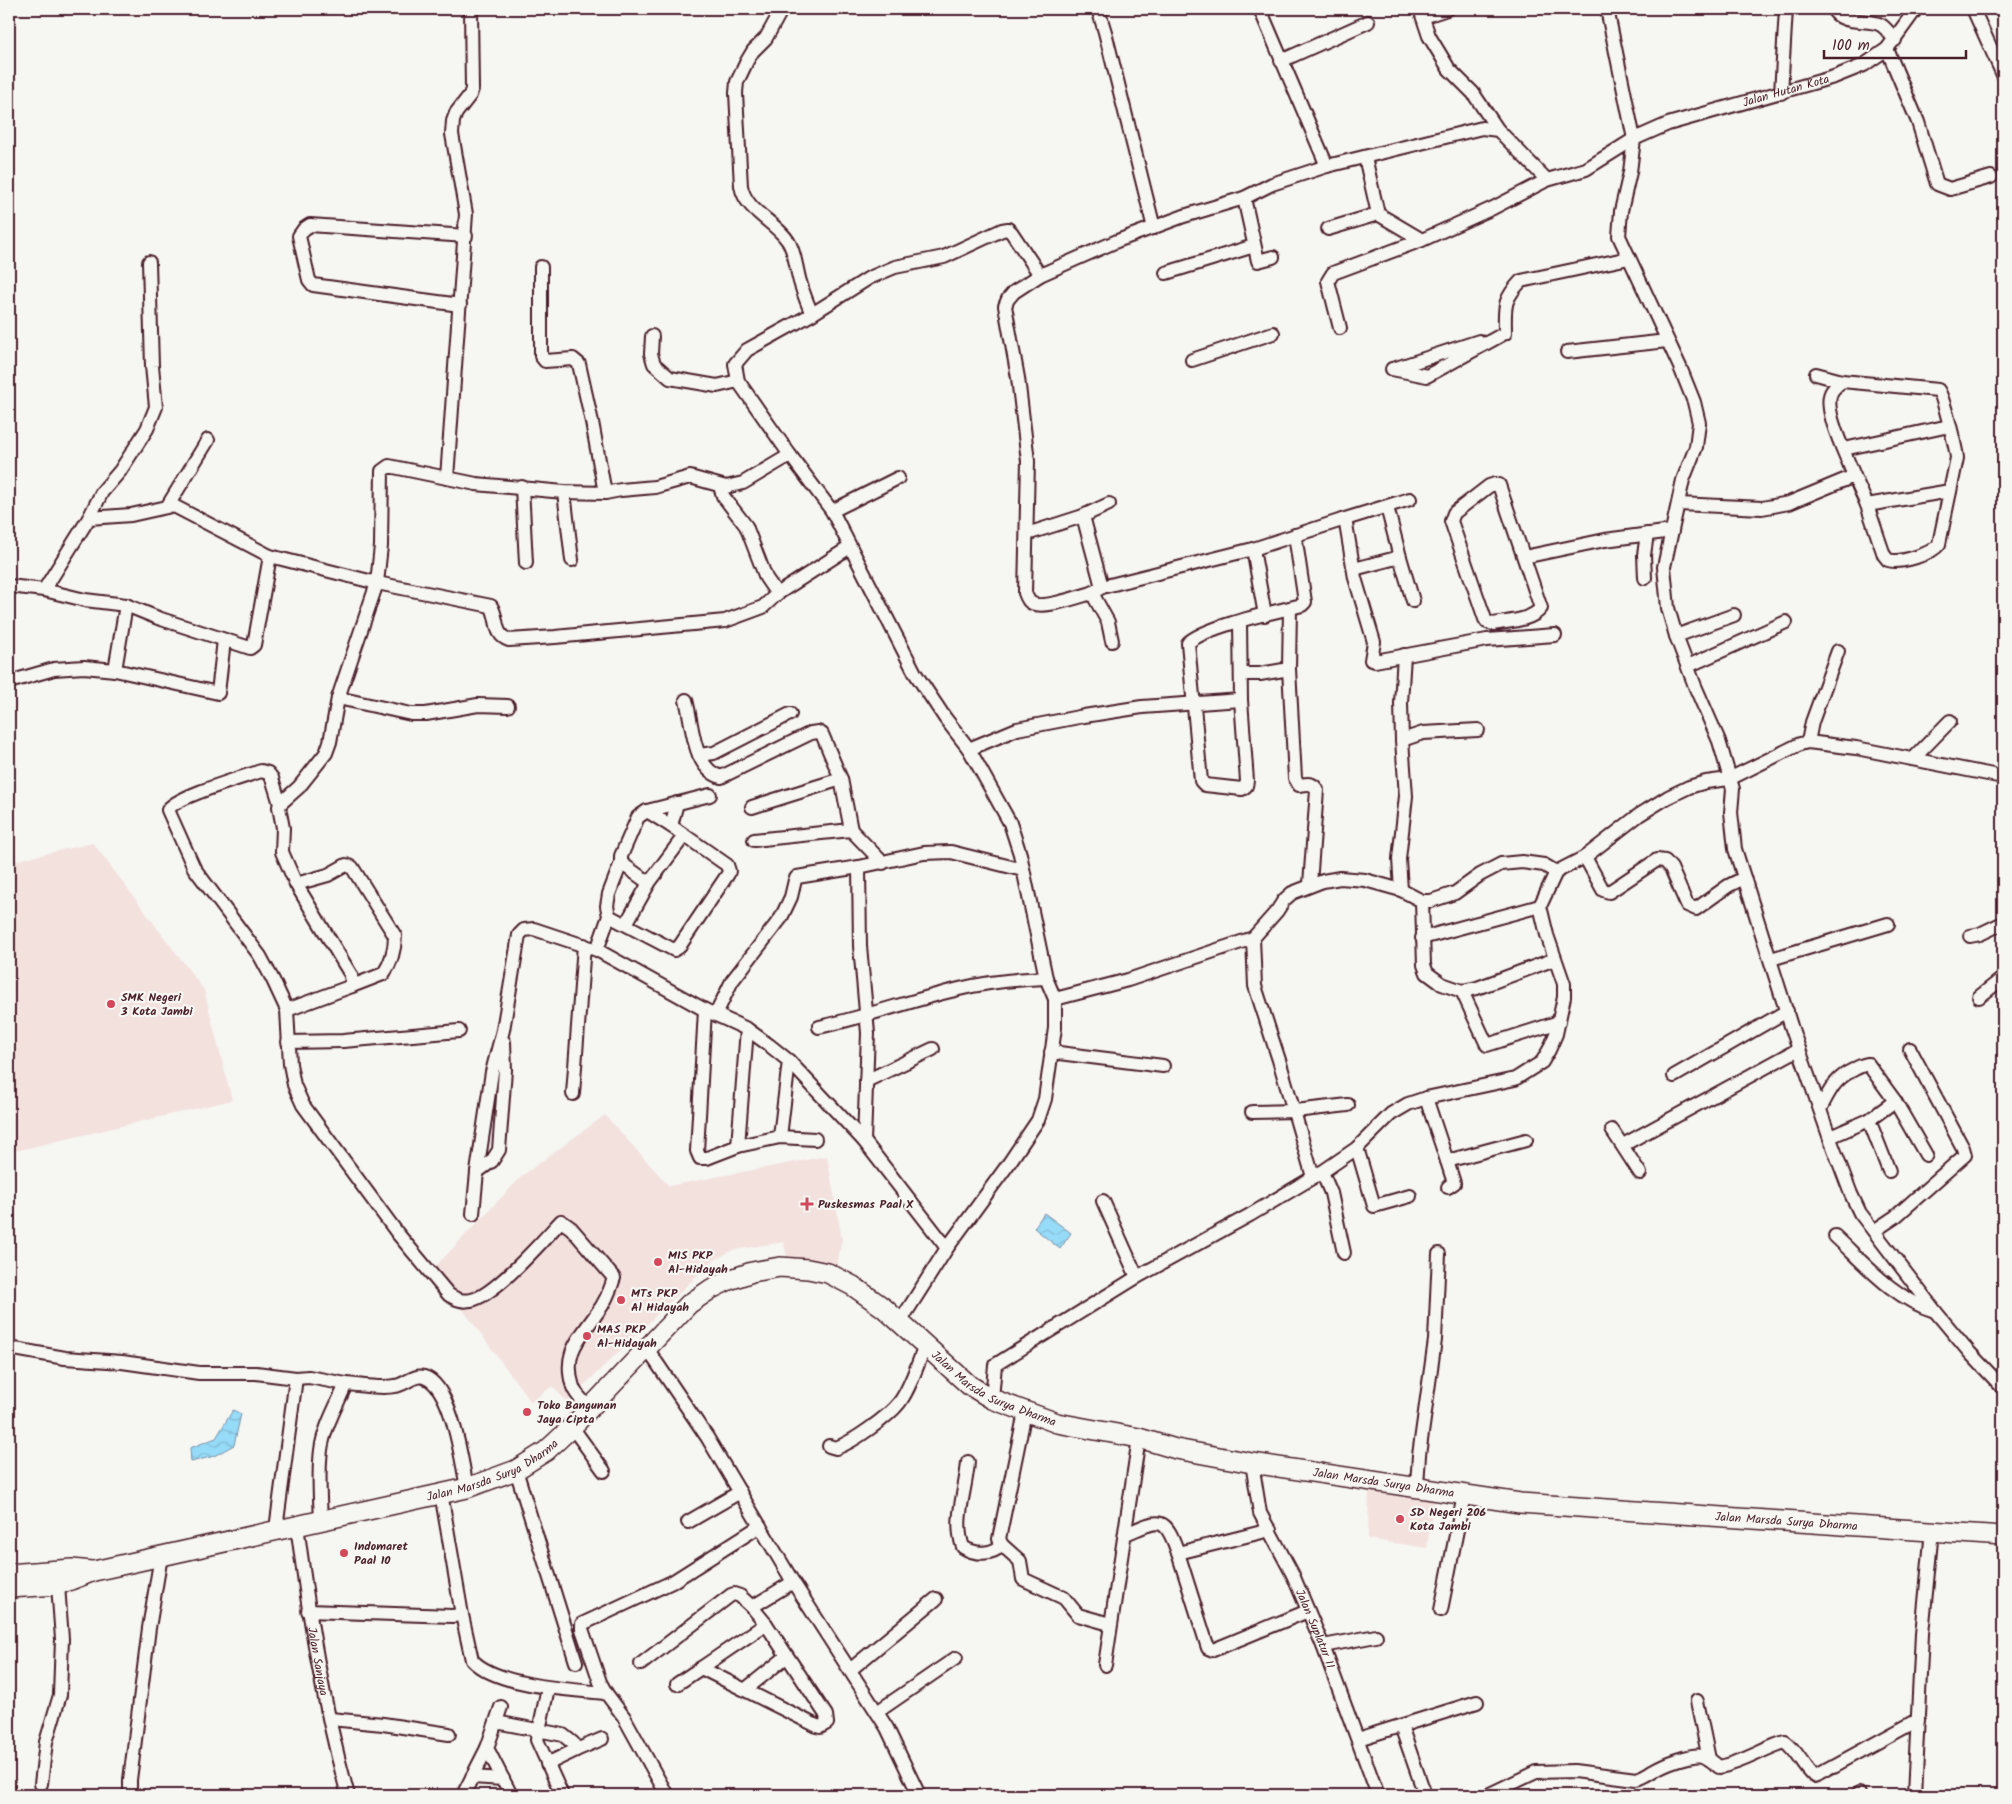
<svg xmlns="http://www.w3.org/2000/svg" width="2012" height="1804" font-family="Kalam,sans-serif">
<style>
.built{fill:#f3e1de}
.water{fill:url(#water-waves);stroke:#7890a6}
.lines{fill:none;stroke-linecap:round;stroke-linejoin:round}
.minor-casing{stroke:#4a1f2b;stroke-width:16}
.highway-casing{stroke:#4a1f2b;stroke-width:22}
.minor{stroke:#f6f6f2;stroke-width:12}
.highway{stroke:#f6f6f2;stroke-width:19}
.poi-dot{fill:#d1495b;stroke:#f6f6f2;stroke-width:2}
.labels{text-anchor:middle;stroke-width:4.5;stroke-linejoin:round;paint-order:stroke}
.street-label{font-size:12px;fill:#4a1f2b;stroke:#f6f6f2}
.poi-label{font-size:12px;font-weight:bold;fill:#4a1f2b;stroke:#f6f6f2;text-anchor:start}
</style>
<defs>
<pattern id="water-waves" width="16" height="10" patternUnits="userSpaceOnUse" patternTransform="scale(1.25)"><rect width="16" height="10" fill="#96dbf8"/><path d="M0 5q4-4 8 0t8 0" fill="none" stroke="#83bcd5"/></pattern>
</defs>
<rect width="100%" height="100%" fill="#f6f6f2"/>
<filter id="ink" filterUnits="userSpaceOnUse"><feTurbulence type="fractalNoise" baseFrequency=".02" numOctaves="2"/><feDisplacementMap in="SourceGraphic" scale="10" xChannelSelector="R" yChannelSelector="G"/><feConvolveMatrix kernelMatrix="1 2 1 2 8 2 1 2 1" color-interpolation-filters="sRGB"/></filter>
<g filter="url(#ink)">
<path class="built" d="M93,843L204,990L232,1100L11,1152L14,1017L12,956L9,936V862Z
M605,1115L669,1186L827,1156L842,1240L837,1265L787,1257L784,1242L733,1250L711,1262L567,1402L552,1386L531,1402L433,1269L522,1176Z
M1369,1490L1434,1498L1427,1548L1368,1539Z"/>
<path class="water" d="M1044,1213L1071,1233L1060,1249L1034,1228Z
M233,1410L241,1414L234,1445L214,1456L191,1462L190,1448L216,1438Z"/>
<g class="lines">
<g class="minor-casing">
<g id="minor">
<path d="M782,9L766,38L753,51L747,61L737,82L736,93L741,186C746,212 774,220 788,241C796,253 796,271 801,285C804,295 808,305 812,314"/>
<path d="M1098,9L1105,32L1154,228"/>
<path d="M1260,9L1327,166"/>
<path d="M1420,9L1429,36L1449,69L1473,93L1498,130"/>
<path d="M1607,9L1634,139L1630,172L1621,211L1619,236L1680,367L1694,402L1699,423L1696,447L1683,480L1664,567L1668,608L1676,636L1695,686L1719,741L1733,789L1731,812L1735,849L1791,1026L1829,1136L1851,1194L1860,1213L1935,1311L1970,1353L2003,1388"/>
<path d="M1833,9C1841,26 1869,18 1881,25C1886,28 1891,35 1895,40"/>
<path d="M1973,9L2003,75"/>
<path d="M1423,17L1447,9"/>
<path d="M1887,49L1918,122L1937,184L1950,189L1991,177"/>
<path d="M1281,61L1368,22"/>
<path d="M1781,93L1786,9"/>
<path d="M1365,157L1378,214L1422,240"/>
<path d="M1244,198L1258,261L1273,257"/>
<path d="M1328,229L1378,214"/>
<path d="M541,267V356L545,361L573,359L579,364L592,422L605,493"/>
<path d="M1166,273L1254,246"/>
<path d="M460,305L313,285L309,280L299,236L304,229L310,225L466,236"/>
<path d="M1340,328L1328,281L1333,273L1422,240L1493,208L1547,180"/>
<path d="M1505,333C1505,308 1502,301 1521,281L1629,258"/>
<path d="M652,336L651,354L654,364L670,378L717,386L738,381"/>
<path d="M1567,352L1667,341"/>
<path d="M1192,360L1273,333"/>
<path d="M1392,369L1427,376L1505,333"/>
<path d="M1393,369L1479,341"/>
<path d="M1842,381C1839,384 1833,388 1831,393C1823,411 1847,457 1854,476"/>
<path d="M1844,449L1949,426"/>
<path d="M447,478L466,214L452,134L453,121L456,113L470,95L472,89L471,9"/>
<path d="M1495,484L1499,485L1541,608C1531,621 1508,621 1493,624L1487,622L1485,619L1451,521L1454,513L1489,486Z"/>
<path d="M720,486L723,496L746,526L766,578L777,594"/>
<path d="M522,487L526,563"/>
<path d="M564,492L572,560"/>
<path d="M170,504L270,556L377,583L491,606C499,618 493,635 509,640L555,637L725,621L763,607L777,594L850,547"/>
<path d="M1679,504L1762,508L1789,503L1854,476L1867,505L1884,555L1888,560C1900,564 1932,554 1939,544L1957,458C1956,448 1943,395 1938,390L1842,381L1816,374"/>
<path d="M1867,505L1950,491"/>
<path d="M832,511L898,478"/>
<path d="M1083,516L1102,587L1092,593L1108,622L1112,641"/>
<path d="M89,518L102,492L120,471L147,429L156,407L152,366L149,262"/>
<path d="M1342,520L1410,499"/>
<path d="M1027,534L1083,516L1109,504"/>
<path d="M1253,549L1265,615"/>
<path d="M1400,557L1413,601"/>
<path d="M1524,557L1605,540L1672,531"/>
<path d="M1354,569L1400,557L1387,507"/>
<path d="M1645,578L1644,555L1647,534"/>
<path d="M9,586L44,590L89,518L131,515L167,507L208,440"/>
<path d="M1102,587L1253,549L1342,520L1346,524L1355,578L1374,642L1371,660L1375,661L1487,640L1555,635"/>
<path d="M44,590L85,600L126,605L158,618L250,648L254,645L270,556"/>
<path id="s1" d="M1092,593C1080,596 1038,612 1029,601C1027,598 1026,596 1025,593L1028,461L1018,378L1005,306L1008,299L1014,292L1040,275L1117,241L1184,216L1244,198L1272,184L1327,166L1482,128L1498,130L1547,180L1586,169L1634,139L1668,124L1834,77L1864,65L1887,49L1916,9"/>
<path d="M1240,622L1241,700L1247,781L1246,786L1242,789L1205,785L1201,781L1188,643C1206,626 1275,612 1302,605L1305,602L1295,535"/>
<path d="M1676,636L1734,615"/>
<path d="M1688,666L1786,622"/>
<path d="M1289,669L1290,608"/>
<path d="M115,670L218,693L224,640"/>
<path d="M1241,674H1260L1289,669L1295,778L1299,785C1307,784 1313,782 1317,790L1310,884"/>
<path d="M9,682L54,669L84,667L115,670L126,605"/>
<path d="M338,698L411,714H426L478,705L508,706"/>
<path d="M686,700C693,724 692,768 721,777L811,733L818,732L822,734L841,779L851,830"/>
<path d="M1402,740L1423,733L1478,730"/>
<path d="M1808,742L1812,722L1838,651"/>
<path d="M969,749L1017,729L1084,716L1142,707L1241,700"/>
<path d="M699,755L714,753L790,714"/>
<path d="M1913,759L1950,721"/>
<path d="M280,804L272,778L268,773L261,771C244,777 174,797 168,810L194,868L260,956L273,980L287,1010L290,1064L294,1085L303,1105L398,1234L449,1295C456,1299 462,1302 471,1300C494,1297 544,1239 561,1221L571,1228L614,1278C610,1291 605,1303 597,1313C580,1338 562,1352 573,1387C575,1394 584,1402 589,1408"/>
<path d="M752,807L841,779"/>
<path d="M647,811L671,826"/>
<path d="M754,840L851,830L883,863"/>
<path d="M1585,857L1603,890L1609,892L1657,860L1665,861L1671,868L1687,905L1696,909L1728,886L1744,878"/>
<path d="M621,863L649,883"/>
<path d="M1556,872L1585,857L1639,815L1668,797L1689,787L1706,782L1729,779L1800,744L1808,742L1856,748L2003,777"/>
<path d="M296,884L328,875L346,865L352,867L395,936C395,949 391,964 383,974L352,986"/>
<path d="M1401,890L1399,859L1406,796L1402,740L1401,703L1404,655"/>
<path d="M1422,901L1424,965L1427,973L1442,984L1462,991L1477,988L1555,959"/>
<path d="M609,916L674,950L679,947L728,874L729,871L727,865L671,826L677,803"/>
<path d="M626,924L649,883L684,836"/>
<path d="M1970,936L1980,934L2003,923"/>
<path d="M1253,938L1255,986L1279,1060L1313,1177"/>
<path d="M1422,938L1540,906"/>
<path d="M597,950L609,916L607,906L609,894L621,863V856L638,817L647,811L710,795"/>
<path d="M1771,959L1888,924"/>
<path d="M1462,991L1487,1045L1559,1022"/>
<path d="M1979,997L2003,978"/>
<path d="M287,1010L352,986L351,975L296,884L282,852L283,828L279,807L280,804L299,787L326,753L330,742L338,698L377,583L381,546L382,471L389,466L476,484L564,492L605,493L621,490L655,487L690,477L726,487L743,483L790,455"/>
<path d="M705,1010L697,1151L700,1158H707L738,1146"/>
<path d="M716,1014L732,981L781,918L791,897L795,880L797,877L859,867"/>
<path d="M819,1027C866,1017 912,1000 959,989C987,982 1017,979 1046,978"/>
<path d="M747,1029L738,1146L780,1137L815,1139"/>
<path d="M288,1042L343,1041L459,1031"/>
<path d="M1051,1052L1163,1066"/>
<path d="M1674,1076L1787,1011"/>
<path d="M866,1081L933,1049"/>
<path d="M573,1094L584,945"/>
<path d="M1426,1098L1447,1161L1526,1140"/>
<path d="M1820,1109C1830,1091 1834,1079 1853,1070C1858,1067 1862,1065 1868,1064L1895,1101L1926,1155"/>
<path d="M1252,1112L1295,1111L1348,1105"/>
<path d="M1869,1120L1889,1171"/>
<path d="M1612,1130L1640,1173"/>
<path d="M780,1137L789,1061"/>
<path d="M1830,1137L1869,1120L1895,1101"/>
<path d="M864,1141L868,1033L860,946L859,867L924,853L951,852L1023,870"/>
<path d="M1623,1145L1799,1049"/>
<path d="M1357,1148L1374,1206L1410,1196"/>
<path d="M1447,1161L1454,1183L1448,1187"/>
<path d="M477,1172L492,1161L499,1150L505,1070L504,1042"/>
<path d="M1322,1172L1331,1193L1344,1253"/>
<path d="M1103,1201L1137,1277"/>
<path d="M473,1214L477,1172L492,1072L503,1030L519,935L524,930L534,929L597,950L705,1010L747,1029L769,1045L789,1061L864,1141L947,1248"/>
<path d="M1874,1231L1895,1217L1965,1155L1963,1148L1910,1049"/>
<path d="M1835,1236C1865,1264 1894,1299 1935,1311"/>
<path d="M900,1322L947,1248L1007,1166L1038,1120L1045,1099L1055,1028V999L1046,978L1020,854L1010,823L969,749L945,718L915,673L832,511L790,455L738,381L735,364L747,350L812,314L869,278L895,267L944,257L1002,230L1008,229L1012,233L1040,275"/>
<path d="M646,1347L707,1437L793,1582L887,1728L919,1795"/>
<path d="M9,1348L65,1358L122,1362L199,1373H256L296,1378L309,1377L346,1384"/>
<path d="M992,1399L995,1365L1137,1277L1250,1215L1322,1172L1357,1148L1391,1114L1408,1104L1426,1098L1515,1079L1542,1062L1549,1050L1556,1034L1564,997V984L1547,935L1540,906L1556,872L1544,865L1522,862L1501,864L1480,875L1455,893L1431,901H1422L1401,890L1365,880L1340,878L1323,881L1292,893L1284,900L1277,911L1253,938L1128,980L1055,999"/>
<path d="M1025,1412L999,1539L1002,1545L1020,1561L1023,1579L1064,1598L1078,1615L1110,1624"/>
<path d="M572,1427L604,1471"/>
<path d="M829,1446L836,1448C853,1442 888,1417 899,1403C910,1389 918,1363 925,1346"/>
<path d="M968,1462C966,1491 953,1520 963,1547C975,1555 992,1555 1002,1545"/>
<path id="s2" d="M1252,1463L1260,1513L1293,1575L1323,1646L1378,1795"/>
<path d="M516,1470L576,1662"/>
<path d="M1417,1486L1419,1455L1435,1340L1439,1254"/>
<path d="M441,1493L462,1615L472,1660C496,1686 571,1690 606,1693"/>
<path d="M321,1520C320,1497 318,1473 321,1450C324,1427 337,1405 346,1384C362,1385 380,1389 395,1386C405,1385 414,1374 424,1377C452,1385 462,1463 467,1488"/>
<path d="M688,1522L740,1492"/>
<path id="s3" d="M297,1525C309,1616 323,1706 348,1795"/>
<path d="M276,1529L296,1378"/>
<path d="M1270,1530L1178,1553L1208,1648L1213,1650L1308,1611"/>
<path d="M1126,1534C1160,1519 1165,1515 1178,1553"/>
<path d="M1441,1610L1464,1495"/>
<path d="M308,1611L452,1616L462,1615"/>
<path d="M1323,1646L1376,1636"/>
<path d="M641,1664L731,1595L734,1594L740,1596L752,1607"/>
<path d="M1105,1665L1139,1438"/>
<path d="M701,1668L766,1624"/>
<path d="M850,1670L936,1599"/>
<path d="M677,1684L701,1668L817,1726L820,1727L827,1723L826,1715L766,1624L752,1607L793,1582"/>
<path d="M548,1688L537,1740L562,1795"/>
<path d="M746,1689L786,1657"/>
<path d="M1697,1701L1709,1759"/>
<path d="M501,1707L487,1748L511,1795"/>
<path d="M877,1712L956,1658"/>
<path d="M330,1719L383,1724L449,1734"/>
<path d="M496,1722L563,1735L573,1743L576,1750L547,1764"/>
<path d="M1401,1726L1425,1795"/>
<path d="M1358,1739L1477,1702"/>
<path d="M576,1750L602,1739"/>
<path d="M472,1777L503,1779"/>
<path d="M41,1784L46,1742L60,1695L62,1639L58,1585"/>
<path d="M1859,1794V1795"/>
<path d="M130,1795V1780L149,1628L161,1556"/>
<path d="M463,1795L487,1748"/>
<path d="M667,1795L624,1717L606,1693L600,1682L582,1629V1624L672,1582L760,1526"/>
<path d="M1488,1795L1536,1772L1574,1771L1636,1779C1644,1777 1647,1774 1654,1770C1664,1764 1691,1753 1703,1756C1709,1758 1714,1763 1719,1767C1743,1763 1762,1749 1785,1742C1798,1751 1802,1765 1814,1776L1819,1774L1918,1720"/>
<path d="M1914,1795L1922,1634L1932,1530"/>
</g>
</g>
<g class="highway-casing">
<g id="highway">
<path d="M9,1574L72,1569L91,1571"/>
<path id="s4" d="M9,1588L58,1585L94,1571L467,1488L516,1470L546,1451L572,1427L689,1304L711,1289L729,1280L752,1272L780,1267L808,1269L828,1273L853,1286L884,1308L969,1385L992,1399L1057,1423L1139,1438L1176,1449L1252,1463L1520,1503L2003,1536"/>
</g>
</g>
<use href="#minor" class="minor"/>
<use href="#highway" class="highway"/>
</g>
</g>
<g class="poi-dot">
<circle cx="111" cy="1004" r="5"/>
<path d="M804.5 1196.5h5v5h5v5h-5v5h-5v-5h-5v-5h5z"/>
<circle cx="658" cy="1262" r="5"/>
<circle cx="621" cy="1300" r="5"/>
<circle cx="587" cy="1336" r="5"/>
<circle cx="527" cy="1412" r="5"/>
<circle cx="1400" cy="1519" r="5"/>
<circle cx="344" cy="1553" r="5"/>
</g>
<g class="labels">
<g class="street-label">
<text dy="4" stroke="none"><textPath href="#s1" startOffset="1221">Jalan Hutan Kota</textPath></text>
<text dy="4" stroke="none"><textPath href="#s4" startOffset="1115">Jalan Marsda Surya Dharma</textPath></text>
<text dy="4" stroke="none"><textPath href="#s4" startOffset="500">Jalan Marsda Surya Dharma</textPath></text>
<text dy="4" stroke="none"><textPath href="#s4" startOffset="1520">Jalan Marsda Surya Dharma</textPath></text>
<text dy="4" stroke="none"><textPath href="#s4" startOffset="1925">Jalan Marsda Surya Dharma</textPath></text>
<text dy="4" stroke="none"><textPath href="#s2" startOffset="179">Jalan Suplatur II</textPath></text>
<text dy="4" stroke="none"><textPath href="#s3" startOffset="138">Jalan Sanjaya</textPath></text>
</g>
<g class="poi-label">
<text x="121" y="1001">SMK Negeri<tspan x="121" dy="14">3 Kota Jambi</tspan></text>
<text x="818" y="1208">Puskesmas Paal X</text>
<text x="668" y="1259">MIS PKP<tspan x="668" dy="14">Al-Hidayah</tspan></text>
<text x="631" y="1297">MTs PKP<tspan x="631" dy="14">Al Hidayah</tspan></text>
<text x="597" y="1333">MAS PKP<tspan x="597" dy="14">Al-Hidayah</tspan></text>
<text x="537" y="1409">Toko Bangunan<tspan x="537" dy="14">Jaya Cipta</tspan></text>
<text x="1410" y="1516">SD Negeri 206<tspan x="1410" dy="14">Kota Jambi</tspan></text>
<text x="354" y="1550">Indomaret<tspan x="354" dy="14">Paal 10</tspan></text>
</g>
</g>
<rect width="2012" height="1804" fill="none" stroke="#f6f6f2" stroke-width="30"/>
<rect x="15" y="15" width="1982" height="1774" fill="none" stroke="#4a1f2b" stroke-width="2" filter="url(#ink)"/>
<path d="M1824 50v8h142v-8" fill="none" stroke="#4a1f2b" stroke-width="2.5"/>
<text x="1832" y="50" font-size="15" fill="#4a1f2b" stroke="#f6f6f2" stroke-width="4" paint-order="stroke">100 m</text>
</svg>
